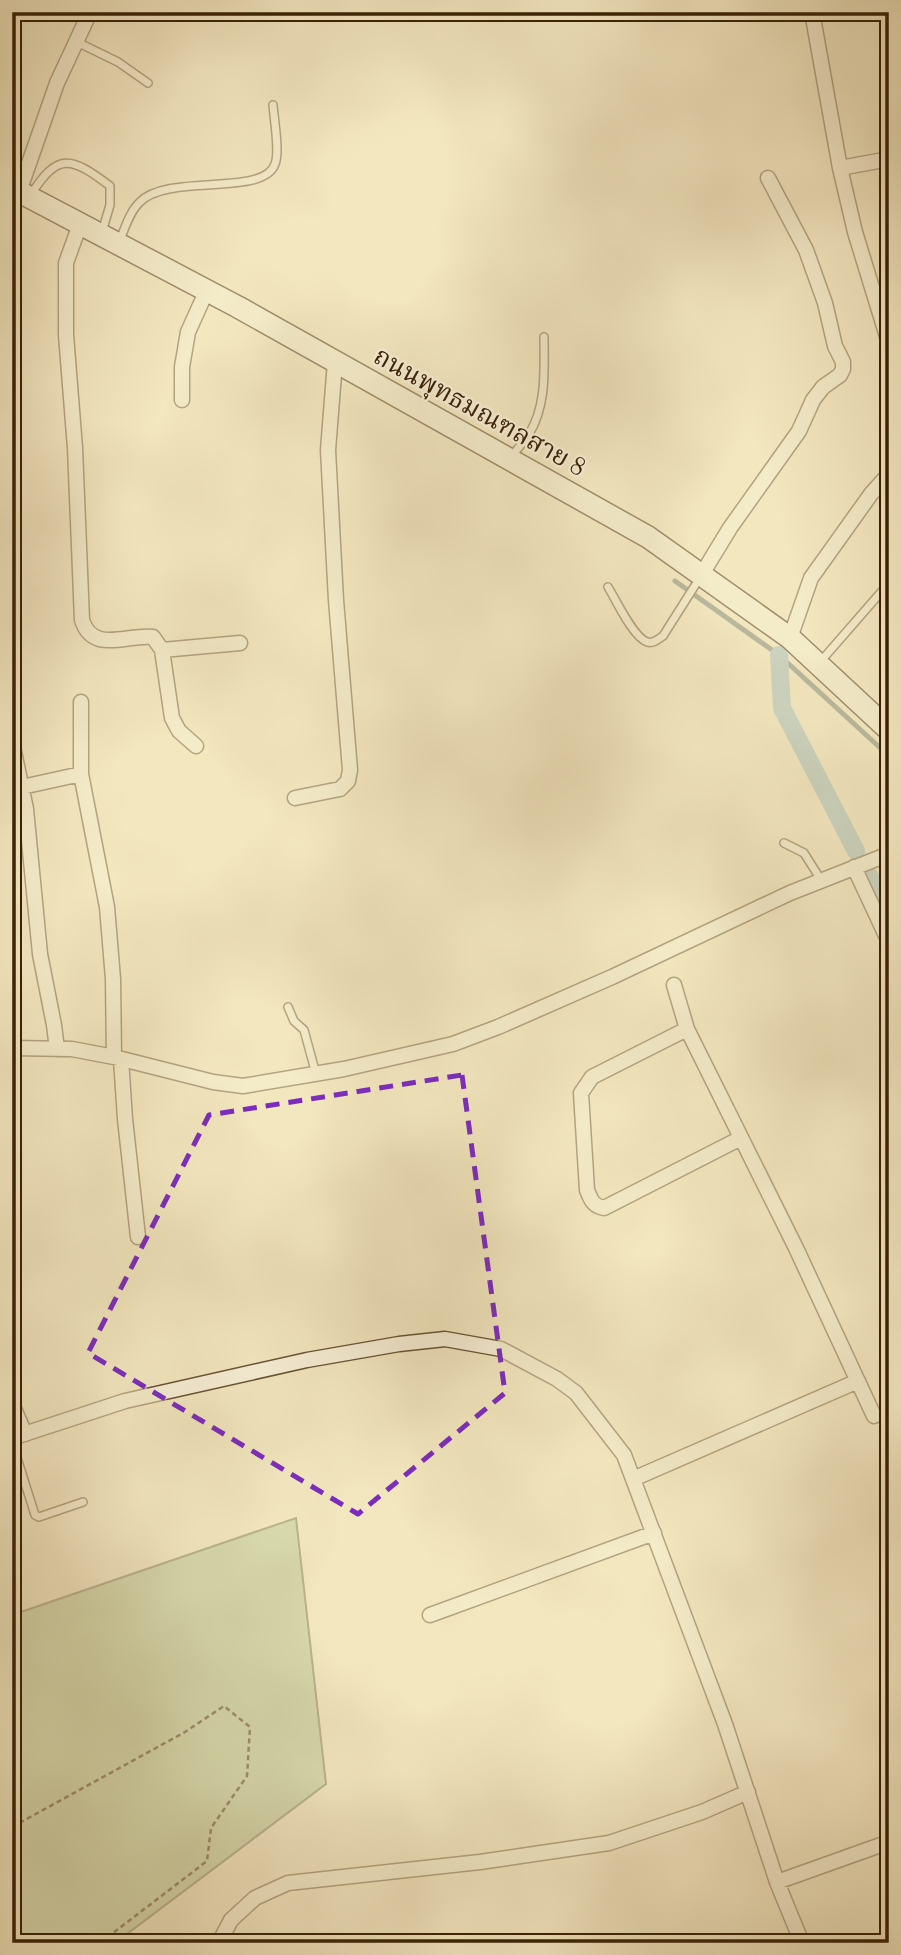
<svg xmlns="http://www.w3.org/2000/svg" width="901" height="1955" font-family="'Sorts Mill Goudy','Noto Serif Thai',serif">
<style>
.green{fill:#b6c796;stroke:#78744e;stroke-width:2}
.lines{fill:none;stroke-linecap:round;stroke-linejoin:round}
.stream{stroke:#777e74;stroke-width:5}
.canal{stroke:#a1bcbe;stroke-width:18}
.lane-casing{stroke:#685234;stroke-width:10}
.street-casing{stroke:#685234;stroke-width:17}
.secondary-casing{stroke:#392005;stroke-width:24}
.path{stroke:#392005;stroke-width:2.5;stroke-dasharray:5 3.5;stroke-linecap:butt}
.lane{stroke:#f7efd6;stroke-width:7}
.street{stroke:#f7efd6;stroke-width:14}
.secondary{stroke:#f7efd6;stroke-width:21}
.marked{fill:none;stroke:#7b2cbf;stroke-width:5;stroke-dasharray:14 9;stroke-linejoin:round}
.labels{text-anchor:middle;stroke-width:5;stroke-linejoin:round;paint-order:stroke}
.street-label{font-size:26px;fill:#392005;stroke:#f7efd6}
</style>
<rect width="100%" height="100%" fill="#f3e7c0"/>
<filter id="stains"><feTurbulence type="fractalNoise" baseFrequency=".00286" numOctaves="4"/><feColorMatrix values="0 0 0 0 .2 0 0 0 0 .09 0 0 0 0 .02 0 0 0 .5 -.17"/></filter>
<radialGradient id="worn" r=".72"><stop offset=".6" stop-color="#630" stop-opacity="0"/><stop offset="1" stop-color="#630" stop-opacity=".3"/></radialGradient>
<path class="green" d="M296,1518L326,1784L115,1943H12V1615Z"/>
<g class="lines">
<path class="stream" d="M675,581L779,655L889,756"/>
<path class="canal" d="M779,655L782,708L856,851
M870,877L889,912"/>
<g class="lane-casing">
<path id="lane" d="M77,42L118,62L148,83
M30,196C58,152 70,156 110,186V205L102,232
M120,240C125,228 130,211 140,202C168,173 264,197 275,164C280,152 274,119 273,105
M512,456C517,449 524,442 529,434C547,405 544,369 544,337
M608,587C616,600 633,637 647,642C654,644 658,639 663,636L701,576
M821,661L889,583
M784,843L804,853L821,880
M288,1007L294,1021L304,1030L316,1074
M12,1442L35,1515L39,1517L83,1502"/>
</g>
<g class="street-casing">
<path id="street" d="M812,12L840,168L855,232L889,343
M840,168L889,159
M19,192L57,83L90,12
M80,224L66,263V335L75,448L82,620C93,654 126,634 153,637L162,650L172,718L179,731L196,746
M182,400V367L188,332L207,290
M702,574L730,528L799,431L813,400L823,387L840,375L843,369V362L835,346L825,303L806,250L768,178
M790,638L811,578L871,494L889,474
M162,650L240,643
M81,702V774L107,907L113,979L114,1057
M12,742L26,809L40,954L54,1025L57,1049
M22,787L81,774
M295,798L340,789L348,781L350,770L336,600L328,450L335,362
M854,867L889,942
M674,985L687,1029L796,1248L874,1416
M687,1029L592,1077L581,1093L587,1190C591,1200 593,1206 604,1208L741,1138
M12,1048L72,1049L114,1057L213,1082L243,1086L344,1069L453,1044L498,1027L612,977L790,893L889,854
M121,1059L125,1119L138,1237
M12,1404L25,1434
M12,1438L125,1401L307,1360L399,1344L445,1339L501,1349L557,1379L576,1393L624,1455L725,1724L777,1882L802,1943
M633,1479L858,1381
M430,1615L654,1533
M777,1882L889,1842
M219,1943L231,1920L255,1898L288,1883L480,1862L609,1843L702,1812L748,1792"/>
</g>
<g class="secondary-casing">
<path id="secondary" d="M12,188L238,307L648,537L790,638L889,730"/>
</g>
<path class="path" d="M12,1827L185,1732L224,1706L250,1727L247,1776L211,1828L207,1861L100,1943"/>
<use href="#lane" class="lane"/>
<use href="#street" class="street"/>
<use href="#secondary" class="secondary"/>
</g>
<path d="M0 0H901V1955H0ZM462,1075L505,1393L358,1514L88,1353L209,1115Z" fill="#f3e7c0" fill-opacity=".55" fill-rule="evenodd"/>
<path class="marked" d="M462,1075L505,1393L358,1514L88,1353L209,1115Z"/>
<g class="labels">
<g class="street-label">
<text transform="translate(480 411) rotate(29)" y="9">ถนนพุทธมณฑลสาย 8</text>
</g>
</g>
<rect width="901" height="1955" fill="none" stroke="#f3e7c0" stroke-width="42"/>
<rect x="14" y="14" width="873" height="1927" fill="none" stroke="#392005" stroke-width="3.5"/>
<rect x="21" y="21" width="859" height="1913" fill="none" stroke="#392005" stroke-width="2"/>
<rect width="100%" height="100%" filter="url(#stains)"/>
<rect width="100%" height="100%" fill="url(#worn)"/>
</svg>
